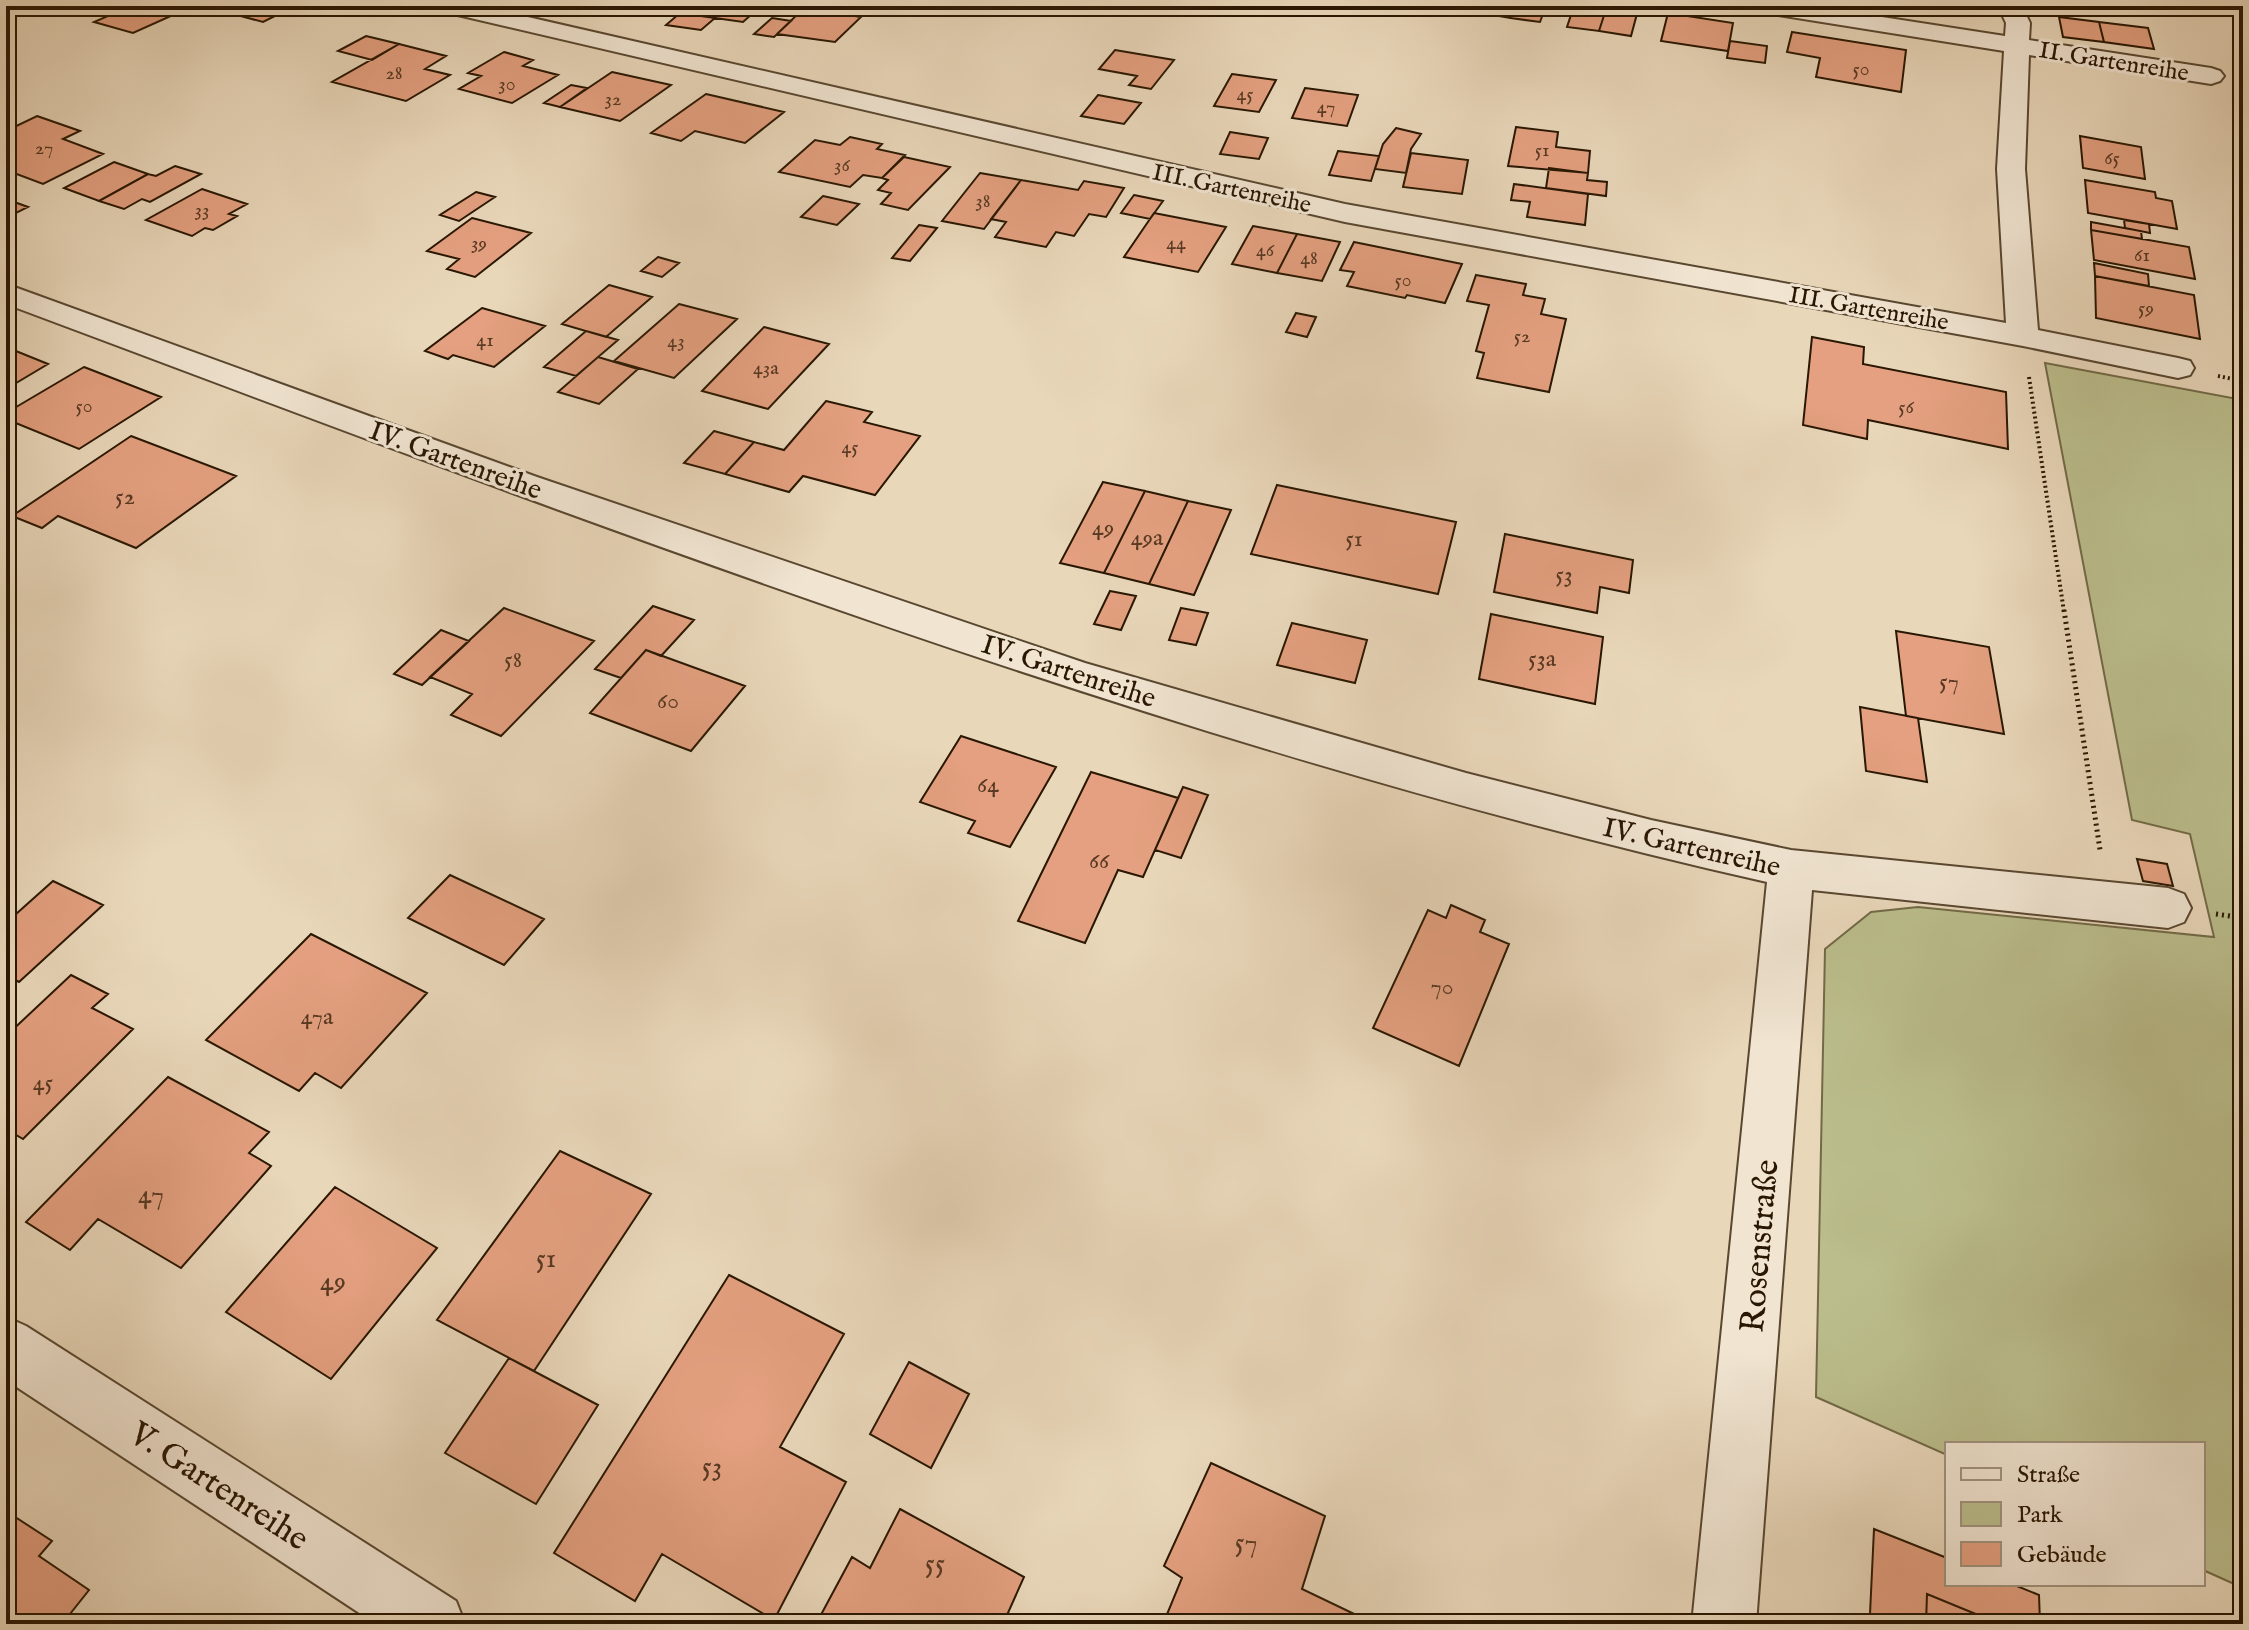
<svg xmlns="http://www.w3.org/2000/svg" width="2249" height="1630" font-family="'IM FELL English',serif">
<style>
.green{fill:#bbbd8c;stroke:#726a47;stroke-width:2}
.building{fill:#e4a080;stroke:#291702;stroke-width:2}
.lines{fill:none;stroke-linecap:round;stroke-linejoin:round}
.street-casing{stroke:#594730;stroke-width:4}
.path-far1{stroke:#291702;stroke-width:4;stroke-dasharray:2 3;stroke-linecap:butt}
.path{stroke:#291702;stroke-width:5;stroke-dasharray:2 4;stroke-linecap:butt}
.street{fill:#f1e5d2;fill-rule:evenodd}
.labels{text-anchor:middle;stroke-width:6;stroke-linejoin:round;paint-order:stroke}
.far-number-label{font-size:20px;fill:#583922}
.far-street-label{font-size:24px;fill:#291702;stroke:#f1e5d2}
.number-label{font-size:24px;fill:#583922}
.street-label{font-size:28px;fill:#291702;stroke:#f1e5d2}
.near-number-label{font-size:28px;fill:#583922}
.near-street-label{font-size:34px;fill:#291702;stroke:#f1e5d2}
</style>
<rect width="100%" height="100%" fill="#e9d7ba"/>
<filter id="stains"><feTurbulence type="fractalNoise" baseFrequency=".0025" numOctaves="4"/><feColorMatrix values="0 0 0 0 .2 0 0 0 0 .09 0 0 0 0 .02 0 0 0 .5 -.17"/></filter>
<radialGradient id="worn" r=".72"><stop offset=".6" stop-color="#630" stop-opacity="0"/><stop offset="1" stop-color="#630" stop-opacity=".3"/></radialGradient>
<path class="green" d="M2045,363L2243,400V1588L2203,1570V1444H1947V1455L1816,1397L1825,949L1871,912L1918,907L2214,937L2190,834L2132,820Z"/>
<path class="building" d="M148,6H193L133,33L94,22L126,8L137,11Z
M233,6H295L263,22L222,11Z
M688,6H761L743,22L680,13Z
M1484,6H1515L1510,18L1481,13Z
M1515,6H1546L1540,22L1510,18Z
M1574,6H1607L1599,31L1567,27Z
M1607,6L1638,10L1631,36L1599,31Z
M2066,6H2134L2137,14Z
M804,8L861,17L835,42L777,34Z
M680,13L715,18L701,30L666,25Z
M1668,13L1733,23L1728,51L1661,41Z
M2059,17L2099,22L2104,42L2063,37Z
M772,18L791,21L774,37L754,34Z
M2099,22L2148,28L2154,49L2104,42Z
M1792,32L1906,50L1901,92L1816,77L1820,58L1787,52Z
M366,36L399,44L372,60L338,51Z
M1730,41L1767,46L1765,63L1727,58Z
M399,44L446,56L425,69L450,75L406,101L332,82Z
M1115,50L1174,60L1151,89L1129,85L1137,76L1099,69Z
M504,52L533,60L523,66L558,75L512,103L459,89L481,76L468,73Z
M612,72L671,85L620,121L560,107Z
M1232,74L1276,80L1259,112L1214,106Z
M571,85L587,88L560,107L544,103Z
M1305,88L1358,95L1347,126L1292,118Z
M706,94L784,112L745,143L695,131L681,141L651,133Z
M1098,95L1141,103L1124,124L1081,116Z
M37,116L80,131L63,139L103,154L43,184L6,170V131Z
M1516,127L1558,132L1556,147L1590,151L1588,173L1508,166Z
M1396,128L1421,134L1411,149L1406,173L1375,169L1383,144Z
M1230,132L1268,138L1259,159L1220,154Z
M2080,136L2141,147L2145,179L2083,168Z
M850,137L882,144L877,149L905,155L882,178L863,175L850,187L779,172L815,140L840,145Z
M1338,151L1379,156L1371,181L1329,175Z
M1411,153L1468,160L1462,194L1403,187Z
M904,157L950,167L908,210L881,204L891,193L878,190L888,180L882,178Z
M114,162L148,174L99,201L64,188Z
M175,166L201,174L150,202L142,199L124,209L99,201L148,174L156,176Z
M1549,168L1588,173L1587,180L1607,182L1606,196L1546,188Z
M980,173L1021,180L984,229L942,221Z
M1021,180L1078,190L1084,181L1124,188L1106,217L1089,214L1074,236L1056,232L1046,247L995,237L1006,222L991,219Z
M2085,180L2155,192L2156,198L2172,201L2177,229L2088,213Z
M1514,184L1588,194L1585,225L1527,217L1530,202L1511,200Z
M202,189L247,204L229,214L237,216L213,230L205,228L192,236L146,220Z
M476,192L495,197L459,221L440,215Z
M1134,195L1163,201L1150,219L1121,213Z
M823,196L859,204L837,225L801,217Z
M6,199L28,207L6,218Z
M1154,213L1226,227L1198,272L1124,257Z
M472,218L531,233L475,277L447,269L459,259L427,251Z
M2124,220L2149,224L2150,233L2125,228Z
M2091,222L2141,231L2142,239L2091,230Z
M919,225L937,228L910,261L892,258Z
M1253,226L1297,234L1277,273L1232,264Z
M2091,230L2189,247L2195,279L2094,260Z
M1297,234L1340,242L1322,281L1277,273Z
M1354,242L1462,264L1445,303L1407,295L1405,298L1347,286L1354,272L1340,270Z
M658,257L679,263L662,277L641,271Z
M2094,263L2148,274L2149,286L2095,276Z
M1476,275L1526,284L1523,295L1545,299L1541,314L1566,319L1549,392L1477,378L1484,353L1476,351L1489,305L1467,301Z
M2095,276L2194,295L2200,339L2096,318Z
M609,285L652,297L606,337L562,324Z
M679,304L737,319L674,378L614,361Z
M482,308L545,326L494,367L453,355L448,359L425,351Z
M1296,313L1316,317L1307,337L1286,332Z
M764,327L829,344L768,409L702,391Z
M586,331L618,340L576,376L544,367Z
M1812,337L1864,347L1863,364L2006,392L2008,449L1868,420L1867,439L1803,425Z
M6,347L48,364L6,389Z
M598,357L638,369L599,404L558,392Z
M84,367L161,397L79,449L6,419V413Z
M826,401L872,412L864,422L920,436L875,495L803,476L789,492L725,474L754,442L784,450Z
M714,431L754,442L725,474L684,463Z
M131,436L236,476L136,548L58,516L42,528L12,516Z
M1103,482L1145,491L1104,573L1060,563Z
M1277,485L1456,522L1438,594L1251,554Z
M1145,491L1188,501L1149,584L1104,573Z
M1188,501L1231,510L1194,595L1149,584Z
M1505,534L1633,560L1629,593L1600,587L1597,613L1494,592Z
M1110,591L1136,596L1121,630L1094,624Z
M653,606L694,620L661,656L646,650L621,678L595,669Z
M504,608L594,641L501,736L451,715L472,694L430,677Z
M1181,608L1208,613L1196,645L1169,640Z
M1491,614L1603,637L1595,704L1479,679Z
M1292,623L1367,640L1355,683L1277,665Z
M441,630L469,641L422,685L394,674Z
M1896,631L1989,647L2004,734L1906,716Z
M646,650L745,686L691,751L590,713Z
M1860,707L1918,718L1927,782L1866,771Z
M961,736L1056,767L1010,847L968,833L975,821L920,802Z
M1091,772L1178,798L1143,877L1118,870L1085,943L1018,921Z
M1183,787L1208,795L1181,858L1155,850Z
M2137,859L2167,864L2173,886L2143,881Z
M450,875L544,919L504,965L408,918Z
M53,881L103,905L19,982L6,975V923Z
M1451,905L1485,920L1480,932L1509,944L1459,1066L1373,1028L1428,910L1446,918Z
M311,934L427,993L341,1088L315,1073L299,1091L206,1040Z
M71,975L108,994L92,1008L133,1029L23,1139L6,1129V1036Z
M168,1077L269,1132L249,1153L271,1166L181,1268L98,1219L70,1250L26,1222Z
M560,1151L651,1194L534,1371L437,1320Z
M335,1187L437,1248L331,1379L226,1312Z
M729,1275L844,1334L780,1447L846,1482L774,1620L662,1554L635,1601L554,1553Z
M509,1358L598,1405L536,1504L445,1453Z
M909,1362L969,1394L931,1468L870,1434Z
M1211,1463L1325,1516L1302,1589L1375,1624H1163L1182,1578L1164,1566Z
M900,1509L1024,1577L1003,1624H816L852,1557L870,1568Z
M6,1511L52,1541L39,1556L89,1590L62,1624H6Z
M1874,1529L1947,1558V1584H2012L2039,1595L2040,1624H2000L1927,1594L1926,1624H1897L1870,1614Z
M1927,1594L2000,1624H1926Z"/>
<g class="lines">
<g class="street-casing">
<path id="street" d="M437,6H480L1345,204L2006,323L1997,169L2004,51L1766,13L1758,11L1754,6H1811L2005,36L2006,23L1998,6H2022L2030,23L2029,40L2211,68L2220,71L2224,76L2220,81L2211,84L2029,55L2025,169L2038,330L2178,358L2190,361L2194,368L2190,375L2178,378L2023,346L1345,222L449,13L441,11Z
M6,284L537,477L1085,663L1466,773L1651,820L1791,850L2168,888L2184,894L2191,908L2184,922L2168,928L1812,890L1756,1624H1692L1767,882C1164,746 584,520 6,304Z
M6,1317L26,1326L456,1601L465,1624H376L6,1380Z"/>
</g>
<path class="path-far1" d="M2218,376L2243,381
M2029,377L2064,612"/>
<path class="path" d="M2064,610L2100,850
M2216,914L2243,918"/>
<use href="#street" class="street"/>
</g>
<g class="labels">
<g class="far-number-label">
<text x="1861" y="75">50</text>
<text x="394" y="79">28</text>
<text x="507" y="90">30</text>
<text x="1245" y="100">45</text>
<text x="613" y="105">32</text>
<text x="1326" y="113">47</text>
<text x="44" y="154">27</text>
<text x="1542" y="156">51</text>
<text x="2112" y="164">65</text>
<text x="842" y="171">36</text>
<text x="983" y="207">38</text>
<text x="202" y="216">33</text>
<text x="479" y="249">39</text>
<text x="1176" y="249">44</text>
<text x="1265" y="256">46</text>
<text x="2142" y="261">61</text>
<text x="1309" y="264">48</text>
<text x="1403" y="286">50</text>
<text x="2146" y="314">59</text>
<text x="1522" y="342">52</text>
<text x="485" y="346">41</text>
<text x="676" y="347">43</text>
<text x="766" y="374">43a</text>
<text x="84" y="412">50</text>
<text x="1906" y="413">56</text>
<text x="850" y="453">45</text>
</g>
<g class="far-street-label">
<text transform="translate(2114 61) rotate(9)" y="8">II. Gartenreihe</text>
<text transform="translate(1232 188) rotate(12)" y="8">III. Gartenreihe</text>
<text transform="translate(1869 308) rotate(10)" y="8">III. Gartenreihe</text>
</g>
<g class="number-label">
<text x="125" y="504">52</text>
<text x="1103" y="535">49</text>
<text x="1147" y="545">49a</text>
<text x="1354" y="546">51</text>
<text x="1564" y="582">53</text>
<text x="1542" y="666">53a</text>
<text x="513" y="667">58</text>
<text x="1949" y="689">57</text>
<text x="668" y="708">60</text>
<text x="988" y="792">64</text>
<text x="1099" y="868">66</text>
<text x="1442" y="994">70</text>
<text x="317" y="1024">47a</text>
<text x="43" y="1090">45</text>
</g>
<g class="street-label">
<text transform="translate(456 459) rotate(20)" y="10">IV. Gartenreihe</text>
<text transform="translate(1069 670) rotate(18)" y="10">IV. Gartenreihe</text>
<text transform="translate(1692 846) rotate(13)" y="10">IV. Gartenreihe</text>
</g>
<g class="near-number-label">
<text x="151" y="1203">47</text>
<text x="546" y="1267">51</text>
<text x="333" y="1290">49</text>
<text x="712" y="1475">53</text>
<text x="1246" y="1551">57</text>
<text x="935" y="1572">55</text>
</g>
<g class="near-street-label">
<text transform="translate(1758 1246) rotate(-85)" y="12">Rosenstraße</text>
<text transform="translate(220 1485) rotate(33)" y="12">V. Gartenreihe</text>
</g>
</g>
<rect width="2249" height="1630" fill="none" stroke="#e9d7ba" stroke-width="32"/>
<rect x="8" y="8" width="2233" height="1614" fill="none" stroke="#291702" stroke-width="4"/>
<rect x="16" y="16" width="2217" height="1598" fill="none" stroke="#291702" stroke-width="2"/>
<rect x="1945" y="1442" width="260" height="144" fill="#f1e5d2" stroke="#a1937f" stroke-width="2"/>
<rect x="1961" y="1468" width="40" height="12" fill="#f1e5d2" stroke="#a1937f" stroke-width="2"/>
<text x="2017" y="1482" font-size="24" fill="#291702">Straße</text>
<rect x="1961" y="1502" width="40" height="24" fill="#bbbd8c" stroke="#a1937f" stroke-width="2"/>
<text x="2017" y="1522" font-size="24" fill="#291702">Park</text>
<rect x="1961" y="1542" width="40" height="24" fill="#e4a080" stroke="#a1937f" stroke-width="2"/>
<text x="2017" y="1562" font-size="24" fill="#291702">Gebäude</text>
<rect width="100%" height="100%" filter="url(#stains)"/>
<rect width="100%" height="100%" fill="url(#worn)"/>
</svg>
